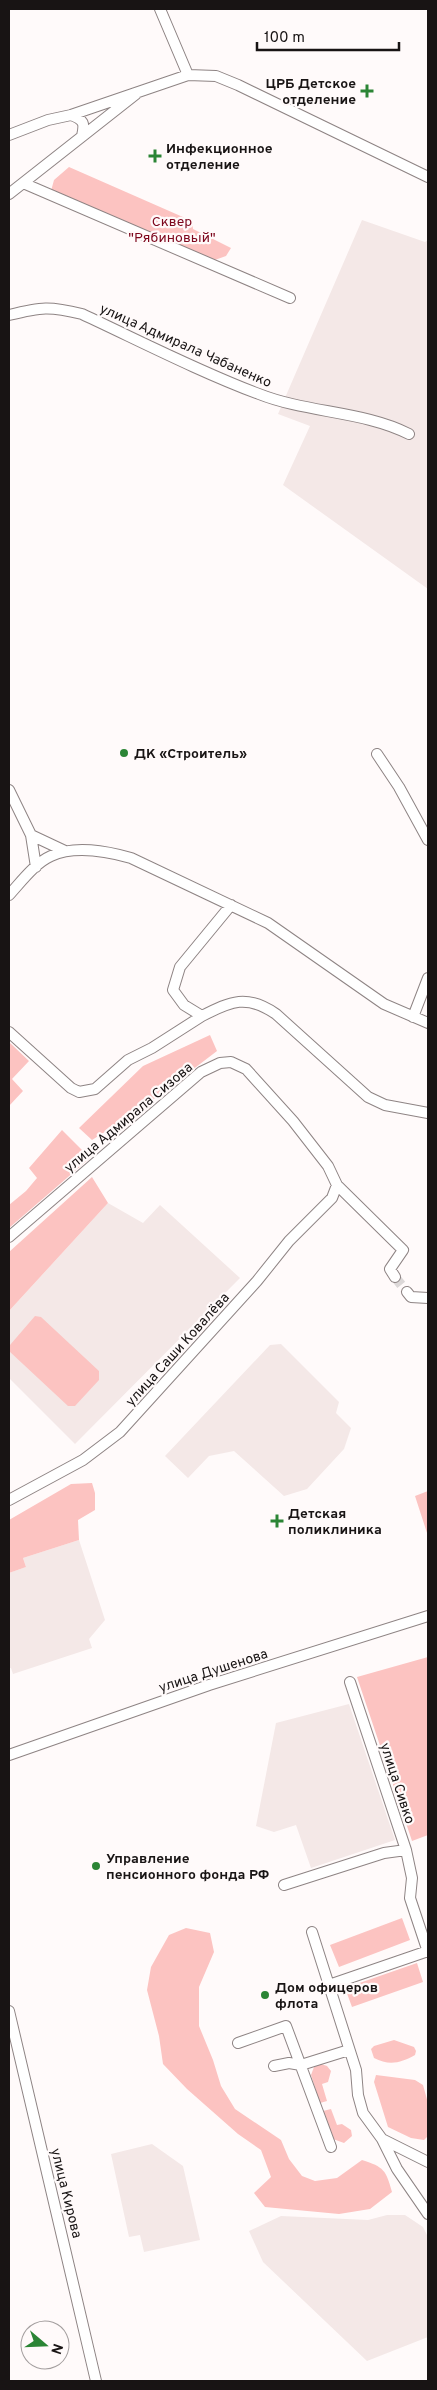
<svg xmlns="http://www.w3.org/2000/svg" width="437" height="2390" font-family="Overpass,sans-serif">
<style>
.built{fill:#f4e8e7}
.green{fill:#fcc3c1}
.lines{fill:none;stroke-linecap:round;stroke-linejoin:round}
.minor-tunnel{stroke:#dcd8d8;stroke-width:10;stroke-dasharray:10 5;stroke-linecap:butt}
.minor-casing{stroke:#8e8484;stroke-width:12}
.minor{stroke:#fff;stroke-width:10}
.poi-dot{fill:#2b8535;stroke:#fffafa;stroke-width:2}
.labels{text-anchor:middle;stroke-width:4.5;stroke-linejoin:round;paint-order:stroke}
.poi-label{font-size:14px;font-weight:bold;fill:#181414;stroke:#fffafa;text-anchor:start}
.park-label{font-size:14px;fill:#7d071d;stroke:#fffafa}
.street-label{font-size:14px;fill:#181414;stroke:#fffafa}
</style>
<rect width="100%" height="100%" fill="#fffafa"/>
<path class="built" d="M362,220L425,242L428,240V589L283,485L310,426L278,414Z
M108,1203L143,1223L160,1205L240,1278L75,1444L9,1378V1311Z
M281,1344L339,1402L336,1413L351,1428L344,1449L307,1489L284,1496L234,1451L209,1456L188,1478L165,1456L270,1345Z
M79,1540L105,1620L89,1639L92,1648L13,1674L11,1668H9V1573L26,1567L23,1558Z
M349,1704L395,1840L311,1868L296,1825L274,1832L256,1826L276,1723Z
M152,2144L183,2166L200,2240L144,2252L140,2235L129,2237L111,2154Z
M387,2215H405L423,2227L428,2237V2337L367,2361L263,2262L249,2231L281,2216L368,2220Z"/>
<path class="green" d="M69,167L192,221L193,229L231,248L226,256L212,261L51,191L54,180Z
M210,1035L217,1051L141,1109L92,1140L79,1128L143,1066Z
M9,1042L29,1061L12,1079L23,1091L9,1106Z
M62,1130L90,1158L9,1228V1205L26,1191L37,1178L29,1168Z
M92,1177L108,1203L9,1311V1252Z
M35,1316L41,1317L99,1371V1380L75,1406H68L9,1351L10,1345Z
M92,1483L95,1493V1510L78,1520L79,1540L23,1558L26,1567L9,1573V1520L71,1484Z
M428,1491V1536L415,1496Z
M428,1657V1835L412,1841L357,1677Z
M402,1918L410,1940L339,1967L330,1945Z
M186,1928L210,1933L214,1952L199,1987V2026L213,2060L221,2086L235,2109L281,2140L289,2159L302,2176L315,2181L337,2178L362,2160C384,2167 386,2170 392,2192L370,2209L339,2214L265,2207L254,2193L271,2177L261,2150L238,2134L187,2089L163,2064L159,2036L147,1990L151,1967L169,1935Z
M417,1963L423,1982L352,2007L345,1988Z
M394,2040L414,2047L416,2051L415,2055C401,2063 389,2066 374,2058L371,2049L374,2046Z
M321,2064L327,2066L331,2071L328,2082L322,2084L327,2101L320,2103L311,2075L314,2067Z
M376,2075L415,2080L423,2085L428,2103V2136L424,2140L411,2138L388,2127L374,2082Z
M331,2109L337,2125L342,2124L351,2130L352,2136L344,2143L333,2139L323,2111Z"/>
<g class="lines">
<path class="minor-tunnel" d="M395,1277L407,1292"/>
<g class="minor-casing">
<path id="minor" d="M160,9L188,75
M71,115C84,120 85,123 82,136
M9,135L48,120L71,115L188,75L216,76L238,85L428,177
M23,183L290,298
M9,194L136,94
M9,315C42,307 49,306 82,314C140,341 200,372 259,394C307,413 364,411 409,434
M377,754L399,787L428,840
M9,790L31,835L36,867
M31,835L65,851
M9,895C21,882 35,863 51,856C75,845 106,851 131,858L268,923L384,1004L428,1023
M231,905L180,967L173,990L184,1005L202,1016C231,1001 247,994 276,1014L368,1097L385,1105L428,1113
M413,1017L428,978
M9,1032L71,1088L79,1092L95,1089L128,1060L152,1048L202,1016
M9,1237L201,1072L220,1063L231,1062L246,1069L293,1121L328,1166L337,1185L403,1250L390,1269L395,1277
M407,1292L411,1297L428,1298
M9,1500L83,1460L120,1432L257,1281L289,1241L332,1198L337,1185
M350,1682L406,1850L412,1878L410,1898L428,1952
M9,1755L209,1685L428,1616
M284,1885L384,1853L406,1850
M312,1932L356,2070L358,2095L363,2113L382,2139L428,2162
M329,1985L428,1951
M9,2011L96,2381
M238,2043L286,2026L331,2147
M274,2066L289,2063L301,2065L349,2050
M382,2139L397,2169L428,2214"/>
</g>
<use href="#minor" class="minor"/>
</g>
<g class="poi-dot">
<path d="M364.5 83.5h5v5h5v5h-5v5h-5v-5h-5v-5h5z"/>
<path d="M152.5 148.5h5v5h5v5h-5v5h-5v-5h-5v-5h5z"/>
<circle cx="124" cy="753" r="5"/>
<path d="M274.5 1513.5h5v5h5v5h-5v5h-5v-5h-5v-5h5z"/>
<circle cx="96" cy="1866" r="5"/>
<circle cx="265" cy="1995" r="5"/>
</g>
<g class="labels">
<g class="poi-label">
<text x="356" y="88" text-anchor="end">ЦРБ Детское<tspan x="356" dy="16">отделение</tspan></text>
<text x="166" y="153">Инфекционное<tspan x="166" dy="16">отделение</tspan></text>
<text x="134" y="758">ДК «Строитель»</text>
<text x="288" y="1518">Детская<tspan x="288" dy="16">поликлиника</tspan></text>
<text x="106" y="1863">Управление<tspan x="106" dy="16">пенсионного фонда РФ</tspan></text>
<text x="275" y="1992">Дом офицеров<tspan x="275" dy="16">флота</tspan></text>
</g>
<g class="park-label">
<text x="172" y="226">Сквер<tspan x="172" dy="16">"Рябиновый"</tspan></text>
</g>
<g class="street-label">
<text transform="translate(186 345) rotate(24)" y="5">улица Адмирала Чабаненко</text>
<text transform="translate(128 1117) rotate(-40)" y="5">улица Адмирала Сизова</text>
<text transform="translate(177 1349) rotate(-48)" y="5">улица Саши Ковалёва</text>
<text transform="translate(213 1670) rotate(-18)" y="5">улица Душенова</text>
<text transform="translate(398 1783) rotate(72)" y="5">улица Сивко</text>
<text transform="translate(67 2193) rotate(76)" y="5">улица Кирова</text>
</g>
</g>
<rect width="437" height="2390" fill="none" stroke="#181414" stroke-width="20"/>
<g transform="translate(45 2345) rotate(109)"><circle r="24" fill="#fffafa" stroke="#a39e9e"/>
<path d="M0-4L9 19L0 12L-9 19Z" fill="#2b8535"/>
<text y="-8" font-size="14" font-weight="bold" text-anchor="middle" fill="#181414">N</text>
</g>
<path d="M257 42v8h142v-8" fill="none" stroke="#181414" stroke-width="2.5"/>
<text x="264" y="42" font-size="15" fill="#181414" stroke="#fffafa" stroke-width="4" paint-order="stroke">100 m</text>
</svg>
